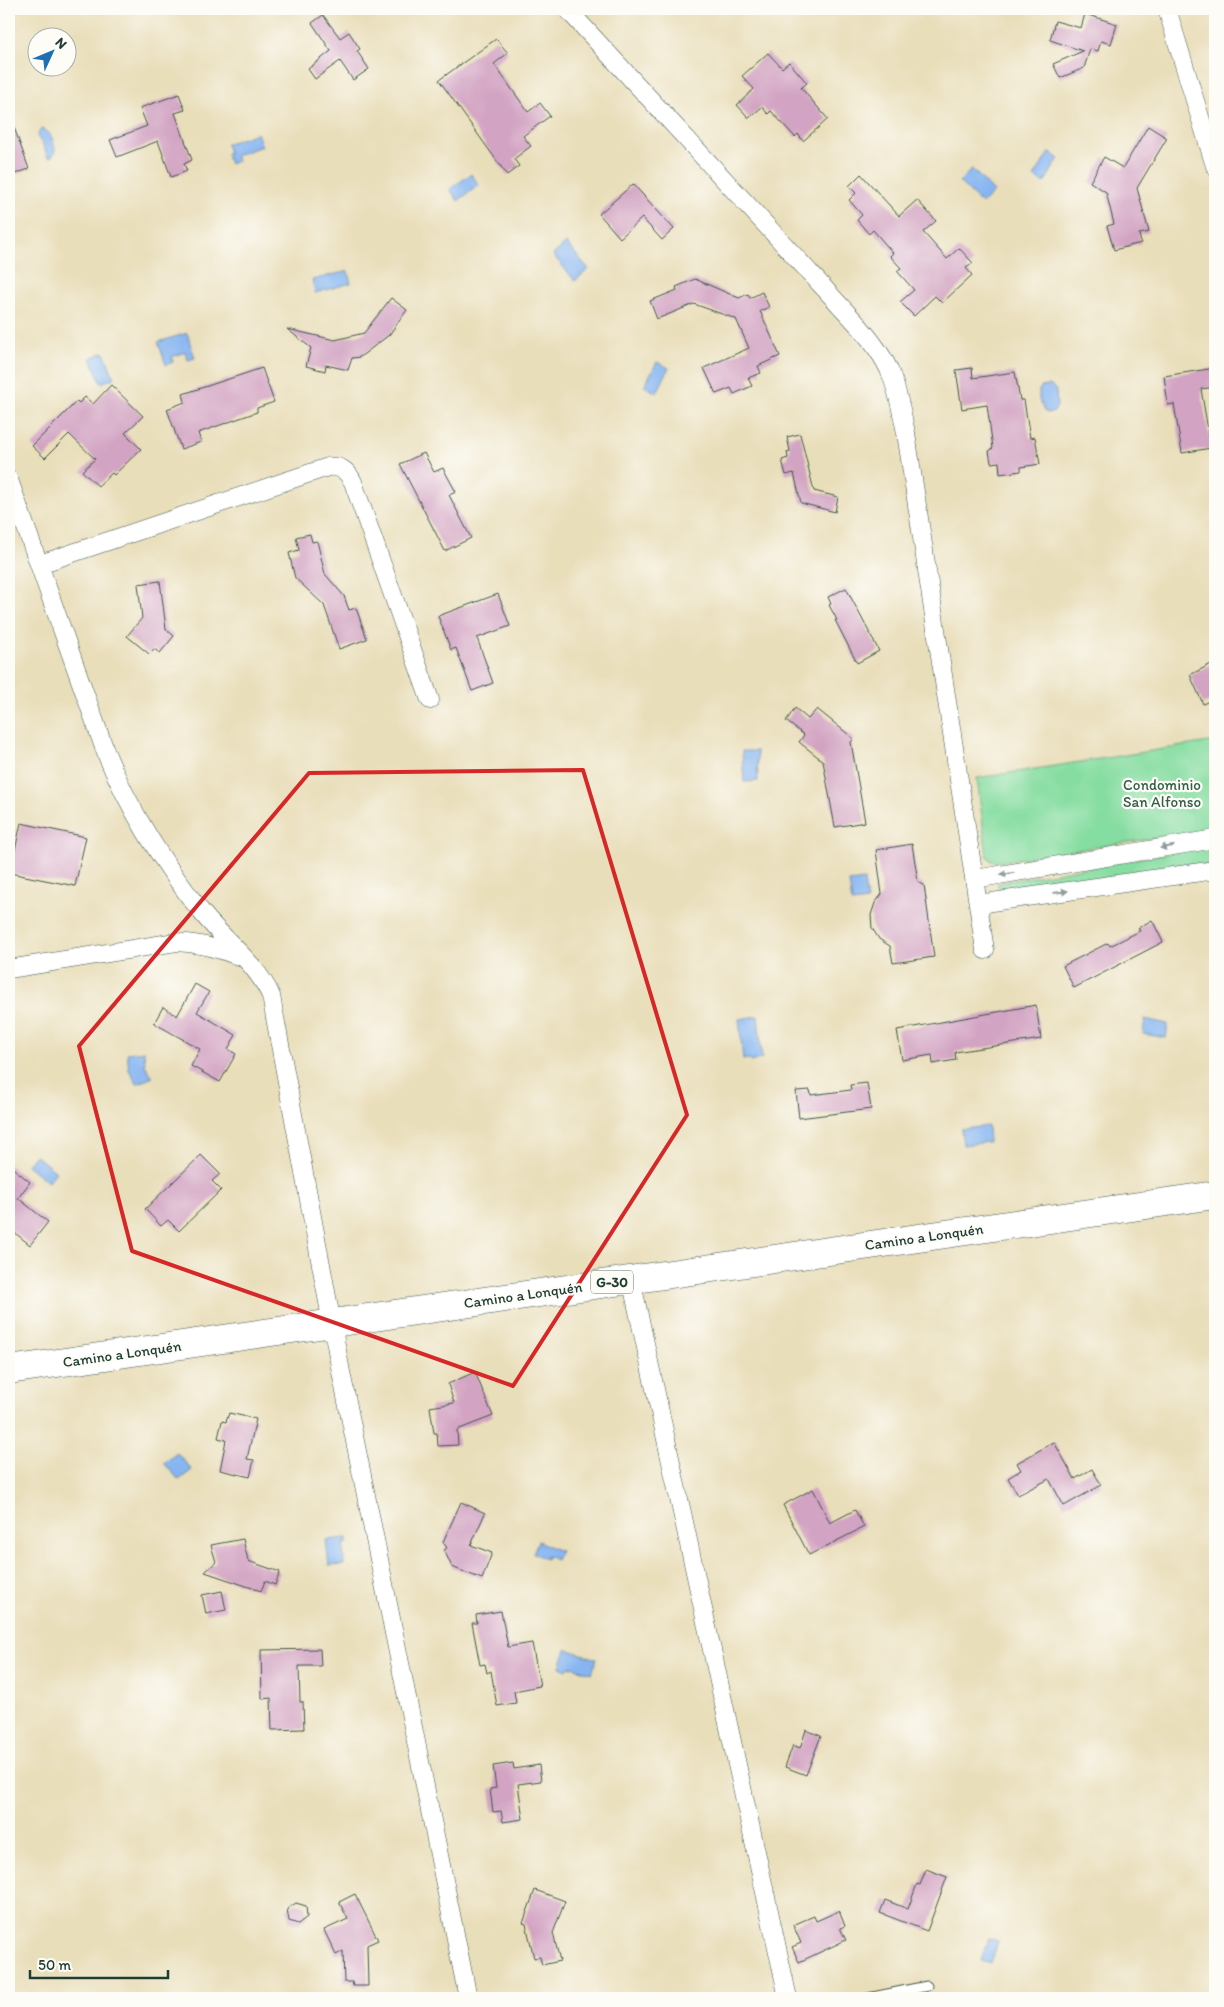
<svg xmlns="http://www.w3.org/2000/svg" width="1224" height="2007" font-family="Itim,sans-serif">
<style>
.green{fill:#86dda1;stroke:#528d6a}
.water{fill:#86b5f1;stroke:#527992}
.building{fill:#d2a3c2}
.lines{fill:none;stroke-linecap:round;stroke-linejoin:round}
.lane-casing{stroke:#3d5548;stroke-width:11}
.street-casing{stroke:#3d5548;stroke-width:19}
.primary-casing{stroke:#3d5548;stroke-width:29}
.lane{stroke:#fff;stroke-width:9}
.street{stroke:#fff;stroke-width:18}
.primary{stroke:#fff;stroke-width:28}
.oneway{fill:#8f9e9a}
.marked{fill:none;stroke:#d62828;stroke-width:4;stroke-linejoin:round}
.labels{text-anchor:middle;stroke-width:4.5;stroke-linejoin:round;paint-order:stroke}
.shield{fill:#fdfcf7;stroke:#62766e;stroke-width:1}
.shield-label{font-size:14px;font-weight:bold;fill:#1f3d34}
.park-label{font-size:15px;fill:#345d4a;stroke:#fdfcf7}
.street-label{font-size:15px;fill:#1f3d34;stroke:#fdfcf7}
</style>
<rect width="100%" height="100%" fill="#fdfcf7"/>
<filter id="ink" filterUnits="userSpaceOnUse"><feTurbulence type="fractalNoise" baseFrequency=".02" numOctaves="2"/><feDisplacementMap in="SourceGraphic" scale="10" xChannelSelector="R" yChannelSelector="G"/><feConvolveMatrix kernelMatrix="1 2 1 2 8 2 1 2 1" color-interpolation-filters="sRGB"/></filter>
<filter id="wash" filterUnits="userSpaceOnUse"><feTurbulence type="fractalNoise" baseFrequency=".0096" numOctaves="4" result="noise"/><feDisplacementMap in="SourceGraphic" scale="20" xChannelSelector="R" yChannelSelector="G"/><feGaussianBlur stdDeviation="1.12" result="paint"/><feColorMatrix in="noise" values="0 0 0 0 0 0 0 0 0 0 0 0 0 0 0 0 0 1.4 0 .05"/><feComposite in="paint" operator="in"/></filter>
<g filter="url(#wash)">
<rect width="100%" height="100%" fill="#e9deba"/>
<path class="green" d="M1215,741V829L998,862L991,861L987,856L977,778Z
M1215,845V864L1002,893L998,887V883Z"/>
<path class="water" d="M41,129C51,130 55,143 55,152L51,157H48L43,145L37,136Z
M257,133L262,146L236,155L237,161L230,164L226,154L229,153L226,144Z
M1049,152L1059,158L1044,183L1034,177Z
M972,169L994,192L982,204L959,182Z
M471,174L479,185L458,201L450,189Z
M566,243L589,269L575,281L553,255Z
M348,271L351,283L315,293L312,280Z
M187,333L195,358L188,360L185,352L172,357L173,362L166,365L158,342Z
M104,352L114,378L101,383L91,358Z
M657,362L669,368L657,393L644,386Z
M1050,385L1056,390L1057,406L1054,412L1046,413L1039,400V390L1041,387Z
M742,751H757L758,781L744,782Z
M864,880L867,901L852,903L849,882Z
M758,1016L762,1058L752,1062L748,1059L743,1060L739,1019Z
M1145,1019L1168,1024L1166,1038L1143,1034Z
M144,1051L145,1065L153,1077L137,1084L129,1070L127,1053Z
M988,1126L989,1142L963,1145L961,1129Z
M35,1155L56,1172L48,1182L27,1165Z
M177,1453L192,1470L179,1480L164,1463Z
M347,1538V1544H343L344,1565L329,1566L326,1540Z
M538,1541L560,1551L556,1560L547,1556L546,1559L533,1553Z
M566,1649L597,1659L592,1673L569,1666L567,1670L560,1667Z
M988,1938L998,1941L991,1964L981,1961Z"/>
<g id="blocks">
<path class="building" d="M1085,14L1117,24L1111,44L1101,41L1098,51L1090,49L1084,68L1060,78L1053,64L1083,51L1050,40L1055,21L1081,28Z
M323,15L340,38L349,32L360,49L357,51L369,69L353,80L340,61L315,79L308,69L331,51L312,23Z
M496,39L508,53L494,64L528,112L540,103L550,116L523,136L531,146L514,159L519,166L507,175L439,80Z
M768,53L782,68L789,62L807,83L801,88L828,119L803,141L798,134L795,137L771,111L768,114L762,107L749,118L737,105L754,89L742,76Z
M179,94L185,110L175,113L192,160L184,164L187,171L171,177L158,141L117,157L110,140L147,126L140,108Z
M9,119H11L29,169L9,176Z
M1148,126L1167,138L1137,188L1149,232L1139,234L1141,243L1114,250L1107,226L1114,224L1106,192L1090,182L1104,157L1123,168Z
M861,174L899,216L917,200L936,221L923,232L947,259L959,248L973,263L966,268L972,275L942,303L935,296L914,316L900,302L914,290L897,271L901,268L890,256L893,253L873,230L869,234L857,220L862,215L849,200L856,193L849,186Z
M633,184L674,229L662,240L642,218L620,238L599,214Z
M695,279L739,298L748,294L750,298L762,292L769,307L760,311L780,356L758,366L761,373L748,378L752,386L734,394L731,388L716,394L704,368L749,348L736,319L694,304L657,319L650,301L677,290L676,287Z
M391,298L407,310L389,335L360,357L352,358L348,370L326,365L325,371L306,366L311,348L287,329L335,340L364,333Z
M262,368L274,402L257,408V412L198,433L201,442L181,449L167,409L185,402L183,394Z
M972,368L973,378L1015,372L1020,400H1024L1030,438L1035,437L1040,464L1021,467V471L1000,474L999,462L991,463L989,451L993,448L987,405L962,409L956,370Z
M1215,368V387L1201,389L1211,448L1182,453L1174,404L1168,405L1164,376Z
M111,385L143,416L125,433L141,449L114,475L112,473L98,486L82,471L95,459L69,434L45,458L32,446L77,401L79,403L85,397L93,404Z
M800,434L814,491L838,497L835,512L801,503L794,473L786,475L782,460L788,458L787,452L790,451L787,437Z
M424,453L434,472L443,468L456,492L449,495L471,538L445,551L400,464Z
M310,534L312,542L317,541L325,574L344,596L349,610L356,608L367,639L339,649L324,605L295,578L289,553L299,550L296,537Z
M160,581L166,629L174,636L160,653L154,649L149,654L127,636L142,618L138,584Z
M846,588L879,651L857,663L835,620H837L829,605L831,604L828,597Z
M498,594L510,626L477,638L493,683L472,691L456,648L451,650L438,616Z
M1215,662V698L1203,704L1190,675Z
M795,708L808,719L817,709L854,739L851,742L865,822L835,827L823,761L799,742L804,735L786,721Z
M21,823L86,837L75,886L10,873Z
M912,844L918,882L924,885L934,957L893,963L890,946L879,939L872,928L871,915L875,903L882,894L876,850Z
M1152,920L1163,942L1074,988L1063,966L1108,943L1110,946L1140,931L1138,928Z
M195,984L209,992L197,1012L236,1035L228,1049L236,1054L220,1082L191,1066L200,1049L154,1023L163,1007L177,1016Z
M1036,1005L1041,1039L955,1052L956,1060L933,1064L932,1055L902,1060L897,1030Z
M867,1083L871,1109L799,1118L796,1091L810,1090L811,1095L851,1090L850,1085Z
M201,1155L220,1174L212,1181L221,1190L179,1231L168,1220L161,1226L145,1209Z
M9,1165L30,1182L18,1198L48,1222L30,1245L9,1228Z
M475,1372L493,1416L457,1430L458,1445L438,1446L437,1433H434L430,1407L454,1403L448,1384Z
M229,1413L256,1419L247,1459L254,1460L250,1477L220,1470L226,1440L218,1438L222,1421L226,1422Z
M1054,1442L1075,1479L1092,1469L1101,1485L1064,1506L1049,1479L1018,1495L1008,1478L1021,1470L1017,1463Z
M813,1489L830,1523L855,1510L864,1527L809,1555L783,1505Z
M461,1502L485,1513L471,1545L492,1553L482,1579L452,1567L444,1550L447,1548L443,1542Z
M243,1539L248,1561L280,1572L275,1585L265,1581L261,1591L205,1572L216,1562L211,1545Z
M222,1591L226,1610L206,1614L202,1595Z
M501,1611L508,1647L532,1643L540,1686L514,1691L516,1703L497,1706L491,1671L487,1673L485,1664L480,1665L472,1623H477L476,1615Z
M320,1649L321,1666H299L300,1702H303L304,1729L272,1730L271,1698L262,1699L261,1650Z
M806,1730L821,1736L806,1775L785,1767L793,1745L800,1748Z
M513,1763L514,1769L539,1765L541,1781L518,1784L523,1819L503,1822L501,1811L493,1812L490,1789L496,1788L493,1766Z
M926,1869L947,1877L927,1931L880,1913L885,1900L908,1909L917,1884L920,1885Z
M535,1890L565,1901L553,1933L560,1961L542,1965L540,1957L534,1958L526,1924L523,1923Z
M355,1894L378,1940L367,1945L368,1986H353L352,1982H344L343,1951L336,1955L324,1930L348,1919L339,1902Z
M296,1903L306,1906L307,1917L298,1924L289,1921L287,1909Z
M839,1911L845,1926L840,1928L846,1940L799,1962L792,1947L801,1943L793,1925L814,1916L816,1921Z"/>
</g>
</g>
<g filter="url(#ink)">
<use href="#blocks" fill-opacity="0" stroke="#3d5548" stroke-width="1"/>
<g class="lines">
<g class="lane-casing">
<path id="lane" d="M868,1998L927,1986"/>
</g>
<g class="street-casing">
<path id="street" d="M567,9L859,326C871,340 883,355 890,372C898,391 902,413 906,433L985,950
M1167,9L1215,166
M9,480L106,753C130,811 164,865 203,914C225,941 257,964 271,996L341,1372L468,1998
M40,564L328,467C340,465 348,471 353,482L430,700
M975,879L1215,839
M978,904L1215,870
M9,969L176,942C199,943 218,948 239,956
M631,1279L788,1998"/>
</g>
<g class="primary-casing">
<path id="primary" d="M9,1370L1215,1195"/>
</g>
<use href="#lane" class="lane"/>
<use href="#street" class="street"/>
<use href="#primary" class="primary"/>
</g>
<defs><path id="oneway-solid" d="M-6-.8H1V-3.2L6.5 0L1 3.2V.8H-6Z" transform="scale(1.25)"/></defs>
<g class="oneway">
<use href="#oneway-solid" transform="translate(1167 847) rotate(171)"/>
<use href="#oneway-solid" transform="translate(1007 874) rotate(171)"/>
<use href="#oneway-solid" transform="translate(1061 892) rotate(-8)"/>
</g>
</g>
<path class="marked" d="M583,770L687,1115L513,1386L132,1251L79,1046L309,773Z"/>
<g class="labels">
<rect class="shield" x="591" y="1270.5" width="42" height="23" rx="4"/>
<g class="shield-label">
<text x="612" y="1287">G-30</text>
</g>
<g class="park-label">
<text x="1162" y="790">Condominio<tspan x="1162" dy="17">San Alfonso</tspan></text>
</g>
<g class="street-label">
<text transform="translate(924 1237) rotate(-8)" y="5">Camino a Lonquén</text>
<text transform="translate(523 1295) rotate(-8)" y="5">Camino a Lonquén</text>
<text transform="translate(122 1354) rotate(-8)" y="5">Camino a Lonquén</text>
</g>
</g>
<rect width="1224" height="2007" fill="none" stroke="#fdfcf7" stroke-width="30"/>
<g transform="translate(52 52) rotate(46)"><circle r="24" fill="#fdfcf7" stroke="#a4b0a9"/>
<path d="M0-4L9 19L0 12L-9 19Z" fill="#1f6fb2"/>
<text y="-8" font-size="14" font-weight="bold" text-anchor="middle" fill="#1f3d34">N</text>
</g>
<path d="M30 1970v8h138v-8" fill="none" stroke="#1f3d34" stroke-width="2.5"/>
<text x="38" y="1970" font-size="15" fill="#1f3d34" stroke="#fdfcf7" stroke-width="4" paint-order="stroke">50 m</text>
</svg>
